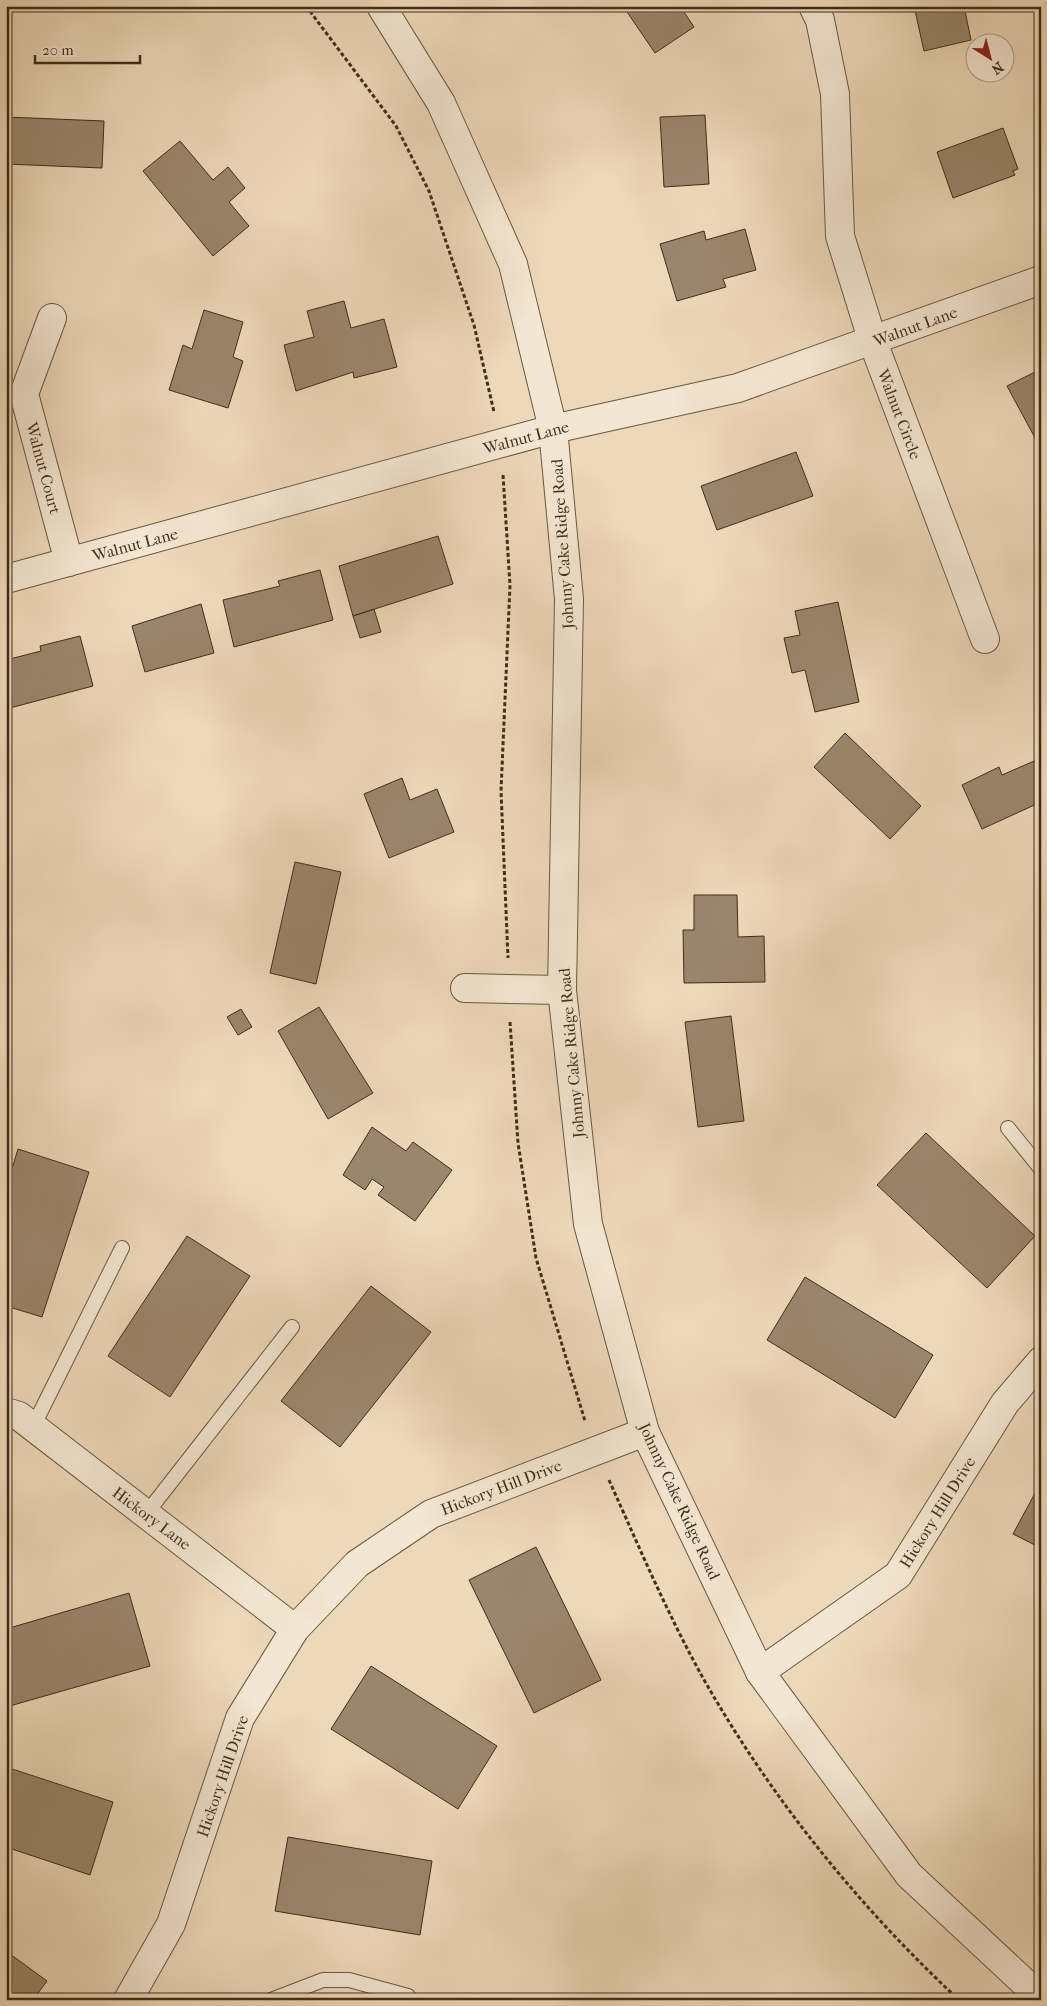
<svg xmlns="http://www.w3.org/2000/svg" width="1047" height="2006" font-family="'IM FELL French Canon',serif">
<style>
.building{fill:#9a866c;stroke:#402e19}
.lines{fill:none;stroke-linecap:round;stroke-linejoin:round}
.service-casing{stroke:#6b5841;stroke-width:16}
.minor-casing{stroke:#6b5841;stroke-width:30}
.tertiary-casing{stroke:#6b5841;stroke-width:30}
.path{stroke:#402e19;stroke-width:3;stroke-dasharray:4 2.5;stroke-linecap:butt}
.service{stroke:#f3e6d2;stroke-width:14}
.minor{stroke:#f3e6d2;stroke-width:28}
.tertiary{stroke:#f3e6d2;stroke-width:28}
.labels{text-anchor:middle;stroke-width:4;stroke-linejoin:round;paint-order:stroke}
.street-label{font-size:16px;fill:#402e19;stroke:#f3e6d2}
</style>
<rect width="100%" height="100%" fill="#edd8b9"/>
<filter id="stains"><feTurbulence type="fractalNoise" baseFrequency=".004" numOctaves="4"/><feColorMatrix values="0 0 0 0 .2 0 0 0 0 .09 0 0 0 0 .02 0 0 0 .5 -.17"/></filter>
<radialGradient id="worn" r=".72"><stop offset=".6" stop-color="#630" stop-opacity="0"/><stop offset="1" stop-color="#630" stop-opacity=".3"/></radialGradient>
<path class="building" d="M623,6H680L694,27L655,53Z
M914,6H964L971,40L924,51Z
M705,115L709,184L664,187L660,117Z
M6,117L104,121L102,168L6,164Z
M1003,128L1018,169L1013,171L1015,175L953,198L937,152Z
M180,141L213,180L228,167L245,188L229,202L249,226L213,256L143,171Z
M745,229L756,270L723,279L726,287L677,301L660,244L704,231L706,240Z
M344,301L351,328L384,319L397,367L354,378L353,372L296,391L284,345L314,337L307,311Z
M204,310L243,322L233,357L243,361L228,408L169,390L183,345L192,349Z
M1041,369V449L1007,386Z
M796,452L813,496L717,530L701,486Z
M438,536L453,584L353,616L339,566Z
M320,570L333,620L234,647L223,600L280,586L278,581Z
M838,602L859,702L815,712L805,670L792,673L784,638L800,635L795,611Z
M201,604L214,653L145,672L132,626Z
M374,609L381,632L360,638L353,616Z
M80,636L93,686L6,709V660L41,651L40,646Z
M845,733L921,806L890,839L814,767Z
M1041,758V802L982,829L962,785L999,767L1002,775Z
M402,778L410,800L437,789L454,832L389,858L364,794Z
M295,862L341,872L316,984L270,973Z
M694,895H737L738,937L764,936L765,982L684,983L683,930H694Z
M319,1007L373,1093L328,1119L278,1031Z
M241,1009L252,1027L238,1035L227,1017Z
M731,1016L744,1121L698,1127L685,1022Z
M372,1127L406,1151L413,1142L452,1170L415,1221L378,1195L384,1187L372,1179L365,1190L343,1175Z
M926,1133L1035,1236L987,1288L877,1185Z
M18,1149L89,1172L42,1317L6,1306V1188Z
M187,1236L250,1276L170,1397L108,1356Z
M805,1277L933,1355L895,1418L767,1340Z
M371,1286L431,1332L340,1447L281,1401Z
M1041,1482V1548L1013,1534Z
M536,1547L601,1680L534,1713L469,1580Z
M129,1593L150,1666L6,1707V1629Z
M371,1666L497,1746L458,1809L331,1729Z
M6,1767L113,1802L90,1875L6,1847Z
M288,1837L432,1861L420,1935L275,1911Z
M6,1951L47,1981L33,2000H6Z"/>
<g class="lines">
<g class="service-casing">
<path id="service" d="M1008,1128L1041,1169
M33,1427L122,1248
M146,1514L292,1327
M271,2000L323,1980H349L408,1996"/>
</g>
<g class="minor-casing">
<path id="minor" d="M813,6L820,20L835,94L840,236L873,342L985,639
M52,318L24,394L69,562
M6,579L553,429L738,388L1041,280
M465,988L562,990
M6,1412L19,1416L295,1629
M760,1672L898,1575L1005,1403L1041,1361
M128,2000L171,1924L240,1718L295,1629L357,1564L431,1514L645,1432"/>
</g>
<g class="tertiary-casing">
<path id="tertiary" d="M381,6L441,103L513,264L553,429L569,599L562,990L588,1224L645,1432L760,1672L909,1875L1041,1998"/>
</g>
<path class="path" d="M306,6L396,126L429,191L474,325L494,412
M503,475L510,585L501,791L508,958
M510,1022L518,1143L536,1258L585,1421
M609,1480C639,1547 668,1615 703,1678C771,1798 859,1907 959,2000"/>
<use href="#service" class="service"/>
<use href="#minor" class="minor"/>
<use href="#tertiary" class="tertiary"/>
</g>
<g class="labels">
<g class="street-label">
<text transform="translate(915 326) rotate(-20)" y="6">Walnut Lane</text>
<text transform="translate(900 414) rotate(69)" y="6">Walnut Circle</text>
<text transform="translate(526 437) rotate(-15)" y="6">Walnut Lane</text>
<text transform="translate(44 468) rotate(75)" y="6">Walnut Court</text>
<text transform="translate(135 544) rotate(-15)" y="6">Walnut Lane</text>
<text transform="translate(562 544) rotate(-94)" y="6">Johnny Cake Ridge Road</text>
<text transform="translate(571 1053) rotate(-95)" y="6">Johnny Cake Ridge Road</text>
<text transform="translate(501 1487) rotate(-21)" y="6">Hickory Hill Drive</text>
<text transform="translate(680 1501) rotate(65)" y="6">Johnny Cake Ridge Road</text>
<text transform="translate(937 1512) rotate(-58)" y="6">Hickory Hill Drive</text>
<text transform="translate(152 1518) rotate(37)" y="6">Hickory Lane</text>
<text transform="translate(222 1776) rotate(-71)" y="6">Hickory Hill Drive</text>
</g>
</g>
<rect width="1047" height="2006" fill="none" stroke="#edd8b9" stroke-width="25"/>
<rect x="8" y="8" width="1032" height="1991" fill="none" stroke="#402e19" stroke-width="2.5"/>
<rect x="12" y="12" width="1022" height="1981" fill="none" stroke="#402e19"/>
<g transform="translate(990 58) rotate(144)"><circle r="24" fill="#f3e6d2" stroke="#ab9c88"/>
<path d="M0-4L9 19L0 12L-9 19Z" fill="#8f2418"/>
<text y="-8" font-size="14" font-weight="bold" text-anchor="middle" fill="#402e19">N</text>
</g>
<path d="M35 55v8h105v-8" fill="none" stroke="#402e19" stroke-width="2.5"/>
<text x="42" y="55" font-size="15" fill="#402e19" stroke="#f3e6d2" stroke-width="4" paint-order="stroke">20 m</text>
<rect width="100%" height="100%" filter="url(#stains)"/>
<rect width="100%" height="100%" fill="url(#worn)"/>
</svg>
